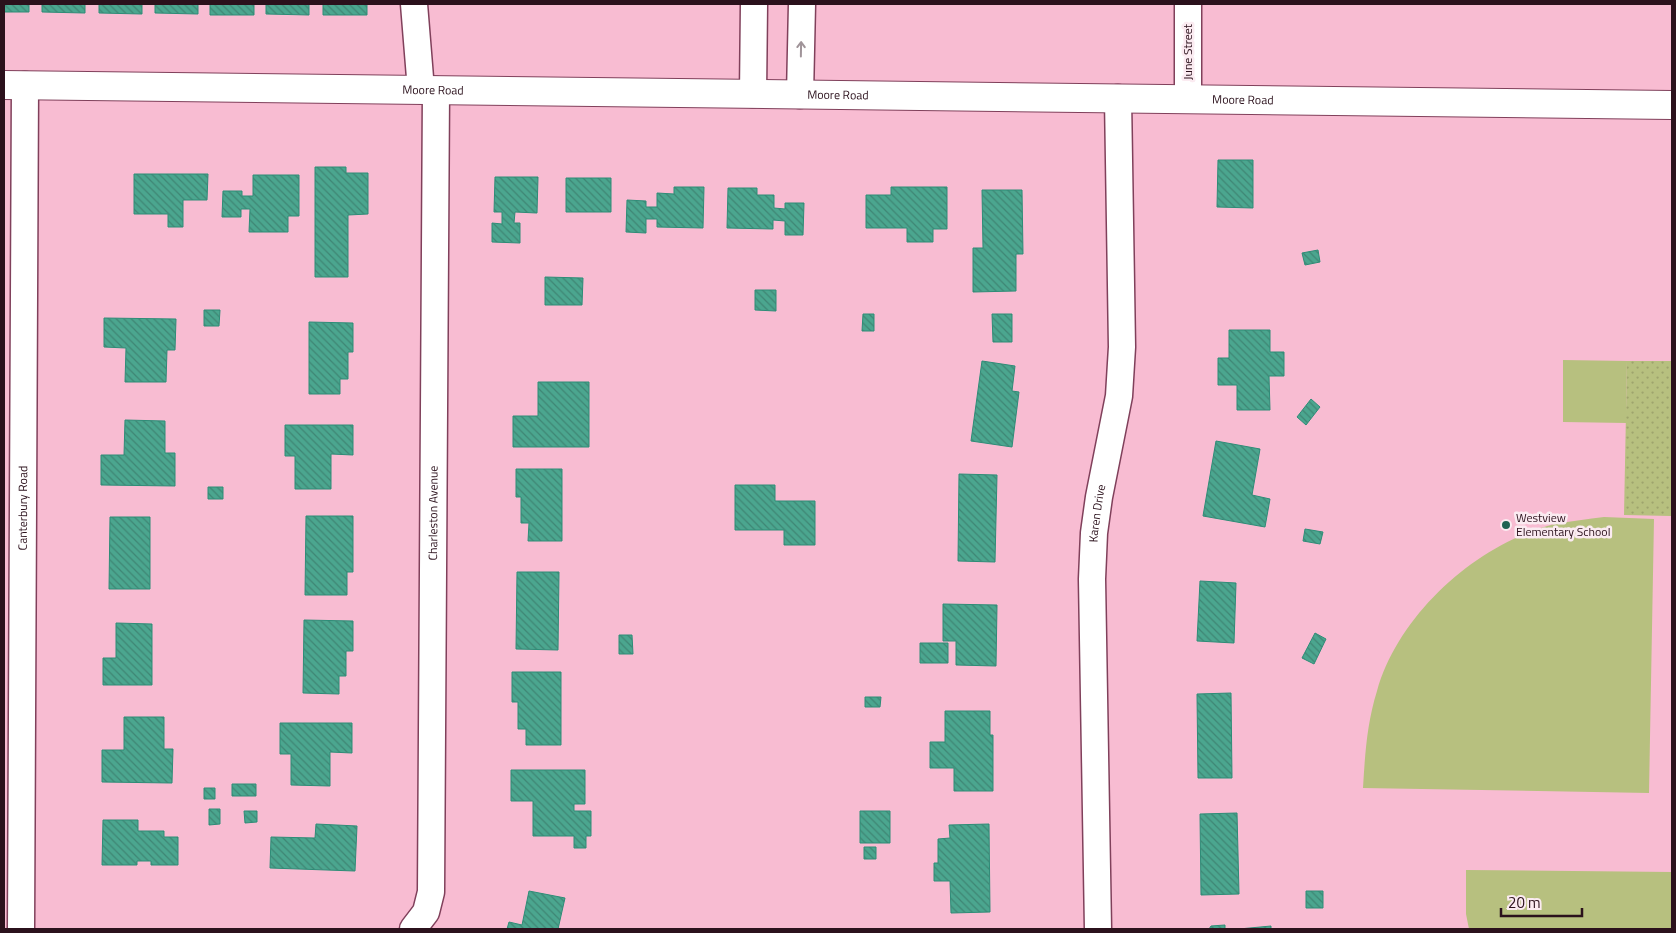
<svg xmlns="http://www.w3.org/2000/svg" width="1676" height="933" font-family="'Titillium Web',sans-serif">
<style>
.grass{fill:#b7c07f}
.park{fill:url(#park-dots)}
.building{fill:url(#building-back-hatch);stroke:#2e8c77}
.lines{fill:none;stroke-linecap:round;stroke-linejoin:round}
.minor-casing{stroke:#80405b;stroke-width:29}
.tertiary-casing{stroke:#80405b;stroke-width:30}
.minor{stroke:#fff;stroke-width:26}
.tertiary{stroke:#fff;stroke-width:28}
.oneway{stroke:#a09499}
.poi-dot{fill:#206353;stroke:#fbebf1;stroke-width:2}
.labels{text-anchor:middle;stroke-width:5;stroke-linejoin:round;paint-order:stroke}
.street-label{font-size:12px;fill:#2b111c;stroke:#fbebf1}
.poi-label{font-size:12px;fill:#2b111c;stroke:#fbebf1;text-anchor:start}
</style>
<defs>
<pattern id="park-dots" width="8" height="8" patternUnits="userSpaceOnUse" patternTransform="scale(1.25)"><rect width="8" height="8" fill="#b7c07f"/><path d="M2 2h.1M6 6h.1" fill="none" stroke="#9ea46d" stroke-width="1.8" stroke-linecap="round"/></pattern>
<pattern id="building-back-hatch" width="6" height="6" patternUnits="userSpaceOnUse" patternTransform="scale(1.25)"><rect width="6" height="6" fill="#4ba68f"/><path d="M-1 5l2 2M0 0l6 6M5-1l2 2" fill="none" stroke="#3f8674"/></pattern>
</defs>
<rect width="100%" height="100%" fill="#f8bcd2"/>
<path class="grass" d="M1563,360L1627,361L1626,423L1563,422Z
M1604,517L1654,519L1649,793L1363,788C1365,754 1367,723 1377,691C1399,613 1478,543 1555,524C1571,521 1588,519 1604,517Z
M1466,870L1672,872V929H1469L1466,914Z"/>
<path class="park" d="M1627,361H1672L1671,516L1624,515Z"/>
<path class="building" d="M4,4H29V12H4Z
M42,4H85V13L42,12Z
M99,4H142V14L99,13Z
M155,4H198V14L155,13Z
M210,4H254V15H210Z
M266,4H309V15L266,14Z
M323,4H367V15H323Z
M1218,160H1253V208L1217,207Z
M315,167H346V173H368V214L348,215V277H315Z
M134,174H208L207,200H183V227H168V214H134Z
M253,175H299V216H288V232H249L250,209H241V217H222L223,191H242V196H253Z
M495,177H538L537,213L515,212L514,223H520V243L492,242V223L502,224V212H494Z
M566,178H611V212H566Z
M674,187H704L703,228L657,227V219H646V233L626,232L627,200L646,201V207H657V193L674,194Z
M891,187H947V229H933V242H907V228H866V195H891Z
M728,188H757V195H774V208L785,209V203H804L803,235H785V221L773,220V229L727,228Z
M982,190H1022L1023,254H1016V291L973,292V248H983Z
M1318,250L1320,262L1305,265L1302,253Z
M545,277L583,278L582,305H545Z
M755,290H776V311L755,310Z
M204,310H220L219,326H204Z
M863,314H874V331H862Z
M992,314H1012V342H993Z
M104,318L176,319L175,350H167L166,382H125L126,348L104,347Z
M309,322L353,323V352H348V379H340V394H309Z
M1229,330H1270V352H1284V376H1269L1270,410H1237V385H1218V358H1229Z
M982,361L1015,366L1012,391L1019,392L1012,447L971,441Z
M538,382H589V447H513V416H538Z
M1311,399L1320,407L1306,425L1297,417Z
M125,420L165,421V453H175V486L101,485V455H124Z
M285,425H353V455L331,454V489H295V456H285Z
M1216,441L1260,449L1252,495L1270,499L1265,527L1203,516Z
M516,469H562V541H528L529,523H521V497H516Z
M959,474L997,475L995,562L958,561Z
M735,485H775V501H815V545H784V530H735Z
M208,487H223V499H208Z
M306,516H353V572H347V595H305Z
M110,517H150V589H109Z
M1305,529L1323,532L1320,544L1303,541Z
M517,572H559L558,650L516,649Z
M1200,581L1236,583L1234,643L1197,641Z
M943,604L997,605L996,666L956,665V641H943Z
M304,620L353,621V651H346V676H339V694L303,693Z
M116,623L152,624V685H103V658H116Z
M1315,633L1326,639L1314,664L1302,658Z
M619,635H632L633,654H619Z
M920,643H948V663H920Z
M512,672H561V745H526V729H518V702H512Z
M1231,693L1232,778H1198L1197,694Z
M865,697H881L880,707H865Z
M945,711H990V735H993V791H954V768H930V742H945Z
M124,717H164V749H173L172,783L102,782V750H124Z
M280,723H352V753L330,752V786L291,785V754H280Z
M511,770H585V804H574V811H591V836H586V848H574V836H533V801H511Z
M232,784H256V796H232Z
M204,788H215V799H204Z
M209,809H220V824L209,825Z
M244,811H257V822L245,823Z
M860,811H890V843H860Z
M1237,813L1239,894L1201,895L1200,814Z
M103,820H138V831H164V837H178V865H151V861H137V865H102Z
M316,824L357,826L355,871L270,868L271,837L315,838Z
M989,824L990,912L951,913L950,881H934V863H938V839L950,838L949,825Z
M864,847H876V859H864Z
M529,891L565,898L558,929H507L509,922L522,925Z
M1306,891H1323V908H1306Z
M1225,925V929H1209L1211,926Z
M1271,926V929H1239Z"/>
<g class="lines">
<g class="minor-casing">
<g id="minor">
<path d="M414,4L421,90"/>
<path d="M1188,4V99"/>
<path d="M753,94L754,4"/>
<path d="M800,95L802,4"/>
<path id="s1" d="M21,929L25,85"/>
<path id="s2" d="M413,929L426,912L431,892L436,90"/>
<path id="s3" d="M1098,929L1092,579L1094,533L1099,497L1119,396L1122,347L1118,98"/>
</g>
</g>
<g class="tertiary-casing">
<g id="tertiary">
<path id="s4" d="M4,85L1672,105"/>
</g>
</g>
<use href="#minor" class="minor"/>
<use href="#tertiary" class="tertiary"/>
</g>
<defs><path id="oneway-shaft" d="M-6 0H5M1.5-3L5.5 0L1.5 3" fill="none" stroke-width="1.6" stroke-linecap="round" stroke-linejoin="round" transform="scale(1.25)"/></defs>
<use class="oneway" href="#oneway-shaft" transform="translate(801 49) rotate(-89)"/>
<circle class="poi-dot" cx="1506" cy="525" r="5"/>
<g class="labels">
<g class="street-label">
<text transform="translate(1188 52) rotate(-90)" y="4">June Street</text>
<text dy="4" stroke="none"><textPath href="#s4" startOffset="429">Moore Road</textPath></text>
<text dy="4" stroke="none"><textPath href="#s4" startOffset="834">Moore Road</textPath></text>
<text dy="4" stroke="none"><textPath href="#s4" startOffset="1239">Moore Road</textPath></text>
<text dy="4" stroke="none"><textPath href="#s1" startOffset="421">Canterbury Road</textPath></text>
<text dy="4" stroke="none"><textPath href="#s2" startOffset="421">Charleston Avenue</textPath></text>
<text dy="4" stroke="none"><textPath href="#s3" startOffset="416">Karen Drive</textPath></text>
</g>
<g class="poi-label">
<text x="1516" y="522">Westview<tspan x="1516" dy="14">Elementary School</tspan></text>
</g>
</g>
<rect width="1676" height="933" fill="none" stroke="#2b111c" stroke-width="10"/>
<path d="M1501 908v8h81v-8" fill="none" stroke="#2b111c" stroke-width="2.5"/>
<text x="1508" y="908" font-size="15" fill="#2b111c" stroke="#fbebf1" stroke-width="4" paint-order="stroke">20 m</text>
</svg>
